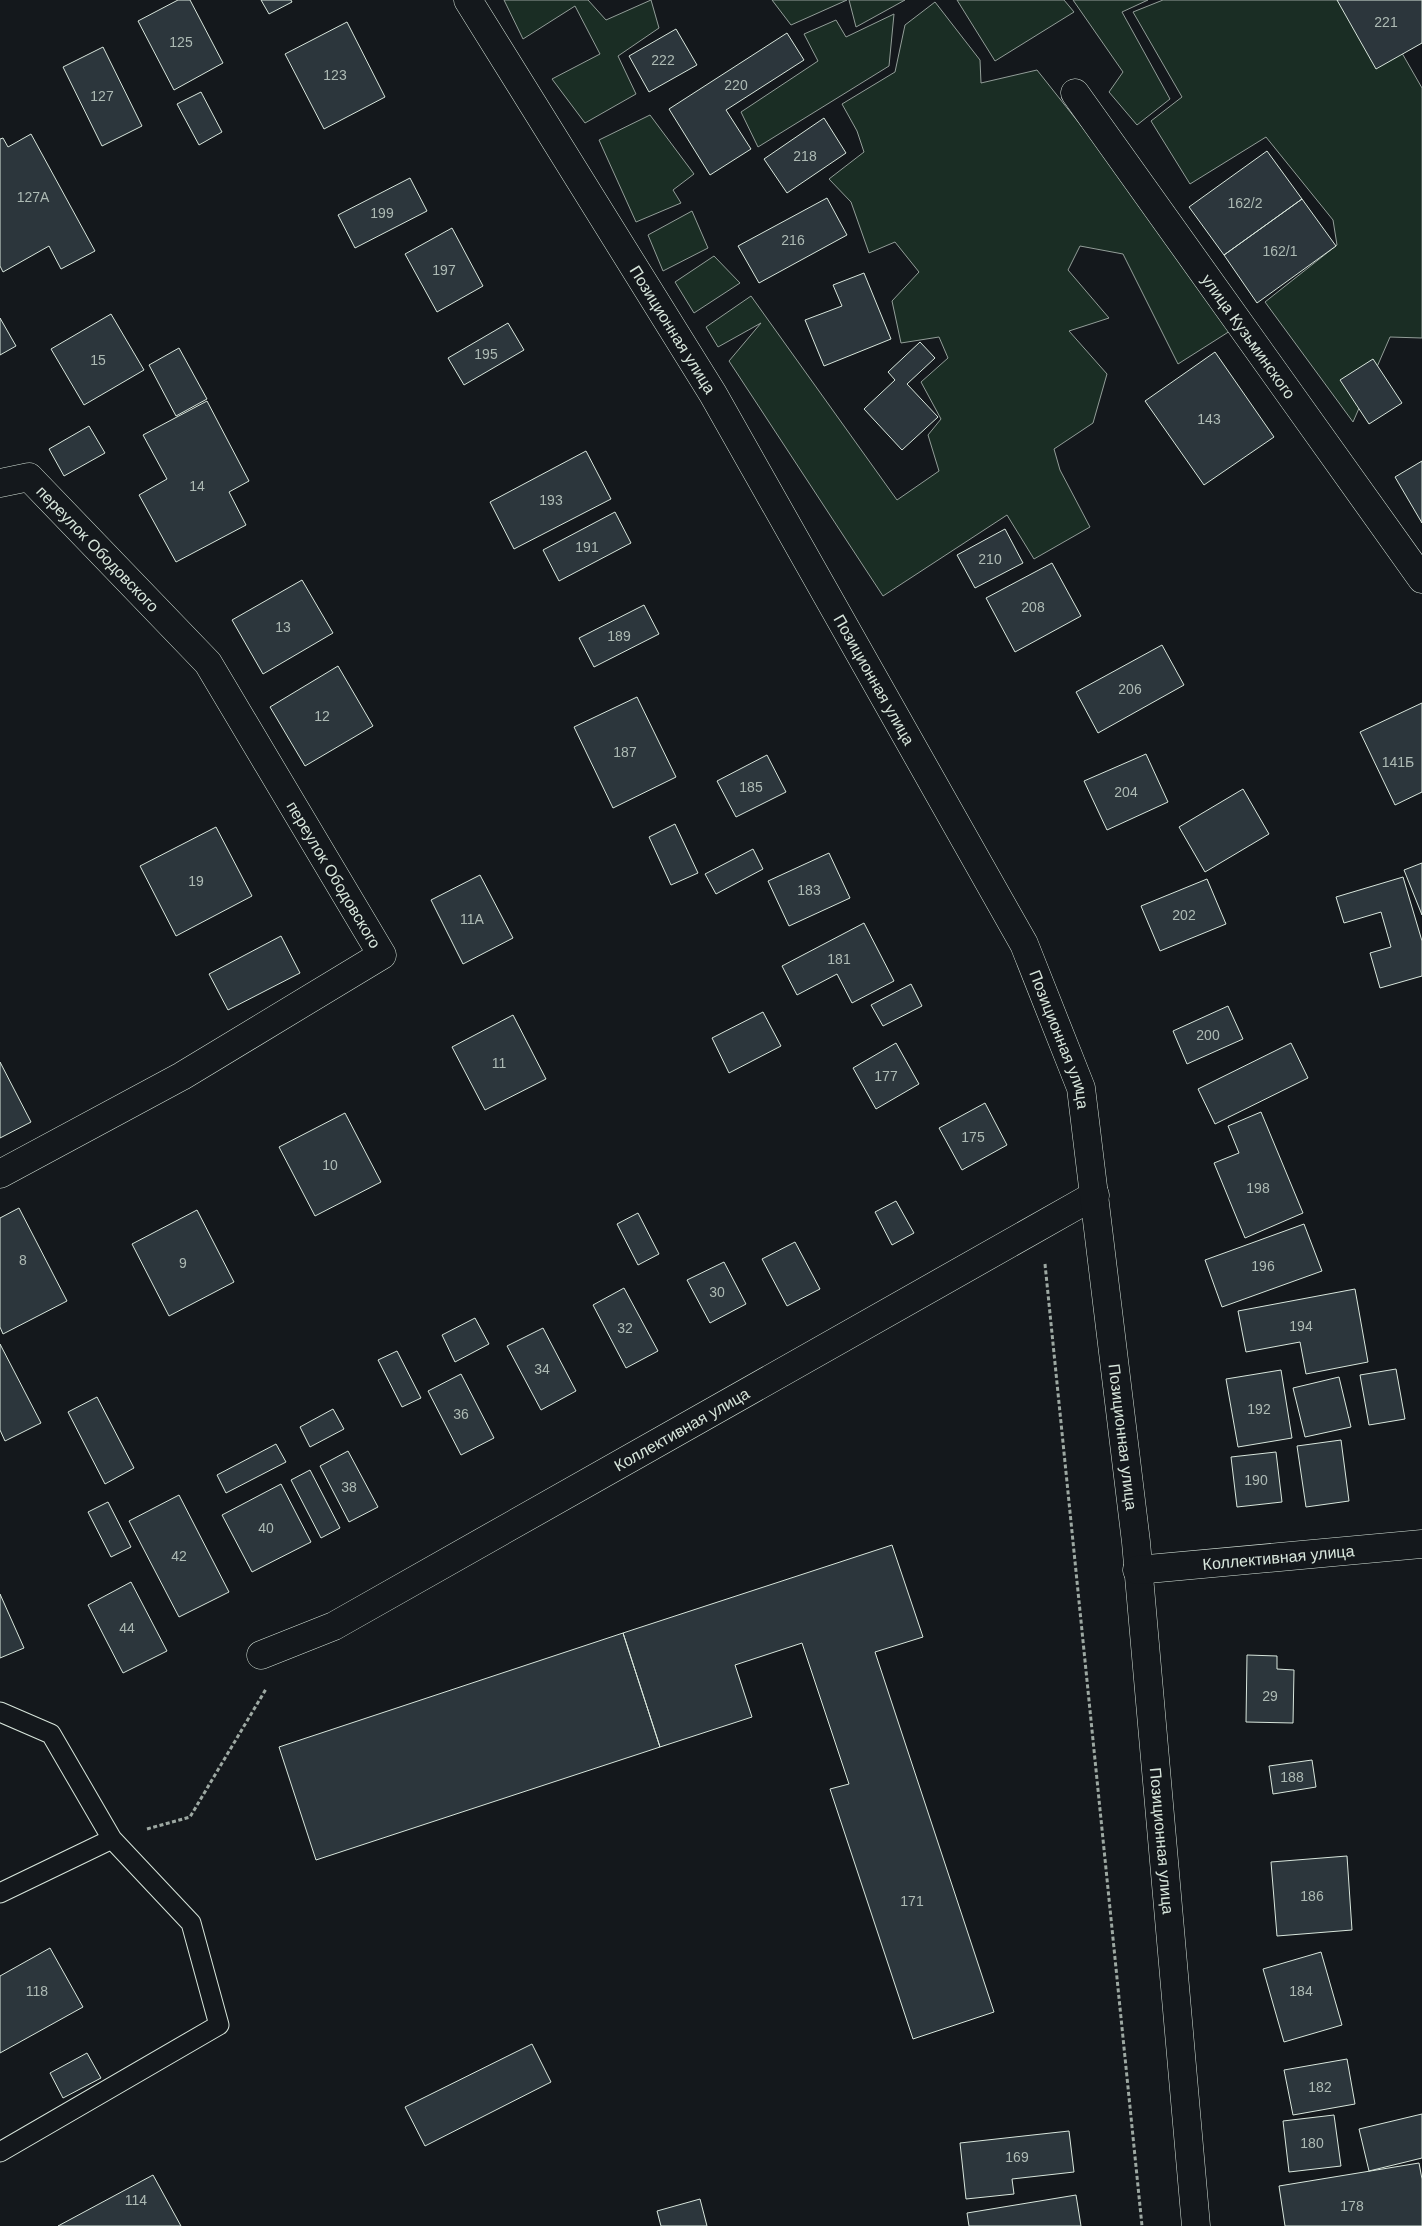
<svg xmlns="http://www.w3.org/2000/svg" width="1422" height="2226" font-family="Arial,sans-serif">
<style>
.green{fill:#1a2d24;stroke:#939e99}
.building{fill:#2c363c;stroke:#d8e6dc}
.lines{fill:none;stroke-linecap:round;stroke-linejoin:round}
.service-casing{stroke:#d8e6dc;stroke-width:21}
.minor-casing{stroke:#d8e6dc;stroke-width:29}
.tertiary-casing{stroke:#d8e6dc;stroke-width:29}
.path{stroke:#9da8a2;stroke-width:3;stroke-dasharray:4 2.5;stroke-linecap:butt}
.service{stroke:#14181c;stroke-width:19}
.minor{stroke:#14181c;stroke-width:28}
.tertiary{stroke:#14181c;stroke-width:28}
.labels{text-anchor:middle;stroke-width:4;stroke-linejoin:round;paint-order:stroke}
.number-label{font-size:14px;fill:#adbab4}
.street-label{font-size:16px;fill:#d8e6dc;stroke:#14181c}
</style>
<rect width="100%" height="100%" fill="#14181c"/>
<path class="green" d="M504,0H588L606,20L651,0L659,28L618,56L636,94L585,123L552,79L600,54L575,6L523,39Z
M772,0H847L791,25Z
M849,0H905L856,27Z
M957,0H1064L1074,12L995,61Z
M1073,0H1148L1122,12L1170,99L1137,125L1109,92L1123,72Z
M1163,0H1422L1383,20L1422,88V338L1390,337L1353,422L1265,302L1337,245L1333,220L1266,137L1190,184L1151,121L1182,97L1133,12Z
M935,2L980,60L981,83L1037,70L1148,210L1230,331L1178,364L1123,254L1080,246L1068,270L1109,318L1069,331L1107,374L1093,423L1054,449L1060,470L1090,527L1034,559L1007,515L883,596L729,361L761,323L718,347L706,327L751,296L897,500L939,471L928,435L941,419L921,382L948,358L939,337L901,343L892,301L919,272L895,242L869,253L851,202L829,179L864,152L857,131L842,104L895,72L905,25Z
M894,14L889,66L758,147L741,112L818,61L804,34L836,20L846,37Z
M650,115L694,174L673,190L681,203L636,222L599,140Z
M692,211L708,248L663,271L648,235Z
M714,256L740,283L694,313L675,282Z"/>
<path class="building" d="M178,0H190L223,63L174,90L138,21Z
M261,0H291L292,2L269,14Z
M1337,0H1422V43L1376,69Z
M347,22L385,97L324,129L285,54Z
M676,29L697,65L649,92L629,56Z
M787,33L804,60L726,110L751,149L710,175L669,109Z
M103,47L142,126L102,146L63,67Z
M201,92L222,132L199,145L177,104Z
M824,118L846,153L787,193L764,159Z
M31,134L95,251L61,269L49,246L3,272L0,266V139L3,138L8,147Z
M1267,151L1302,199L1224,255L1189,207Z
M410,178L427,211L355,248L338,215Z
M827,198L847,235L759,283L738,246Z
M1302,199L1336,246L1257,303L1224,255Z
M452,228L483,286L437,312L405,254Z
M864,273L891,339L824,366L805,320L842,306L833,285Z
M111,314L144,370L84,405L51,349Z
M0,318L16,346L0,355Z
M508,323L524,350L464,385L448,358Z
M920,342L935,358L907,384L938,417L902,450L864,409L895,380L888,372Z
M179,348L207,399L176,416L149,365Z
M1215,352L1274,437L1204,485L1145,401Z
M1373,359L1402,403L1369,424L1340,380Z
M207,401L249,481L229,492L246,525L176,562L139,495L167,479L143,435Z
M89,426L105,453L64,476L49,449Z
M586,451L611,499L514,549L490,502Z
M1422,461V523L1395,477Z
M615,512L631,543L559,581L543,550Z
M1005,529L1023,563L975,588L957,555Z
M1052,563L1081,616L1015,652L986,598Z
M302,580L333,633L263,674L232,620Z
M644,605L659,634L594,667L579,638Z
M1162,645L1184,685L1098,733L1076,692Z
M338,666L373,726L305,766L270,707Z
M637,697L676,777L613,808L574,727Z
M1422,703V792L1395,805L1360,732Z
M1146,754L1168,802L1107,830L1084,781Z
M767,755L786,792L736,817L717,781Z
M1243,789L1269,834L1205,872L1179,827Z
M675,824L698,873L671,885L649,837Z
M216,827L252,896L176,936L140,866Z
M753,849L763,869L716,894L705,874Z
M829,853L850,898L789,926L768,881Z
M1422,863V915L1404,870Z
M480,875L513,938L463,964L431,900Z
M1403,877L1422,941V976L1380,988L1370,953L1391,947L1381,912L1344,923L1336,897Z
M1207,879L1226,924L1160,951L1141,906Z
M864,923L894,981L852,1003L837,974L797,995L782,966Z
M281,936L300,973L228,1010L209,974Z
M911,984L922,1006L883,1026L871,1005Z
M1228,1006L1243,1039L1187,1064L1173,1031Z
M763,1012L781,1046L729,1073L712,1038Z
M513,1015L546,1079L485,1110L452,1047Z
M896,1043L919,1084L876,1109L853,1068Z
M1291,1043L1308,1078L1215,1124L1198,1089Z
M0,1062L31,1122L0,1138Z
M985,1103L1007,1145L962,1170L939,1128Z
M1261,1112L1303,1213L1245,1238L1214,1163L1239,1153L1228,1126Z
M345,1113L381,1182L315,1216L279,1147Z
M896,1201L914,1233L892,1245L875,1212Z
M19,1208L67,1301L3,1334L0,1327V1218Z
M197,1210L234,1282L169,1316L132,1244Z
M638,1213L659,1254L638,1265L617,1224Z
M1304,1224L1322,1271L1222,1307L1205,1260Z
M795,1242L820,1289L787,1306L762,1259Z
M724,1262L746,1304L710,1323L687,1280Z
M624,1288L658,1351L626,1368L593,1305Z
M1355,1289L1368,1362L1306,1374L1300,1342L1246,1352L1238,1311Z
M475,1318L489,1344L455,1362L442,1335Z
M543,1328L576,1391L541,1410L507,1346Z
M0,1344L41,1423L5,1441L0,1430Z
M397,1351L421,1398L402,1407L378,1360Z
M1396,1369L1405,1419L1369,1425L1360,1375Z
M1281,1370L1292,1438L1238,1447L1226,1379Z
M461,1374L494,1438L461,1455L428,1391Z
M1339,1377L1351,1427L1305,1437L1293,1388Z
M97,1397L134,1468L105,1484L68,1412Z
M333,1409L344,1429L310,1447L300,1427Z
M1341,1440L1349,1501L1306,1507L1297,1446Z
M276,1444L286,1462L226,1493L217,1475Z
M348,1451L378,1507L349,1522L320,1466Z
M1276,1452L1282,1502L1237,1507L1231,1457Z
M310,1470L340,1528L321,1538L291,1480Z
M281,1484L311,1542L252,1572L222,1515Z
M179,1495L229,1592L179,1617L129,1521Z
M108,1502L131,1547L111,1557L88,1512Z
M892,1545L923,1637L875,1652L994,2012L913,2039L830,1789L849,1784L802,1643L735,1665L752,1717L660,1747L623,1633Z
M131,1582L167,1651L123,1673L88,1605Z
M0,1594L24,1648L0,1658Z
M623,1633L660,1747L316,1860L279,1747Z
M1247,1655L1277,1656V1669L1294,1670L1293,1723L1246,1722Z
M1312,1760L1316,1787L1273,1794L1269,1766Z
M1347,1856L1352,1930L1277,1936L1271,1862Z
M50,1948L83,2007L0,2053V1976Z
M1321,1952L1342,2025L1284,2042L1263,1969Z
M532,2044L551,2082L425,2146L405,2107Z
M87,2053L101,2078L63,2098L50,2073Z
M1347,2059L1355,2104L1293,2115L1284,2070Z
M1422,2114V2158L1369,2171L1359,2129Z
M1334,2115L1341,2166L1289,2172L1283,2121Z
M1069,2131L1074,2172L1012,2179L1014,2194L966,2199L960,2143Z
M1419,2163L1422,2179V2226H1285L1279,2186Z
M153,2175L181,2226H58Z
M1076,2195L1081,2226H969L967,2213Z
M700,2199L707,2226H661L657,2211Z"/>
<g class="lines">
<g class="service-casing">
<path id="service" d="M0,1712L51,1734L112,1839L0,1893
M0,2152L219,2025L191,1923L112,1839"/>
</g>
<g class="minor-casing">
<g id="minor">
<path id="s1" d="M1075,93L1422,579"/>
<path id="s2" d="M0,483L29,477L208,663L382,955L182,1076L0,1174"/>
<path id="s3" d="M261,1655L334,1626L1095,1195"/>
</g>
</g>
<g class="tertiary-casing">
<g id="tertiary">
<path id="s4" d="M468,0L713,394L1024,944L1081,1088L1136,1542L1196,2226"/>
<path id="s5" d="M1137,1570L1422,1544"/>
</g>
</g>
<path class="path" d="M1045,1264L1142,2226
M147,1829L190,1817L266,1689"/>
<use href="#service" class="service"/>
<use href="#minor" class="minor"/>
<use href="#tertiary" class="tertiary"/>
</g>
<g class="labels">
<g class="number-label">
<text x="1386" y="27">221</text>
<text x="181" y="47">125</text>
<text x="663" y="65">222</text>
<text x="335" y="80">123</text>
<text x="736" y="90">220</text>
<text x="102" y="101">127</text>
<text x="805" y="161">218</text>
<text x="33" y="202">127А</text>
<text x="1245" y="208">162/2</text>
<text x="382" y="218">199</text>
<text x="793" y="245">216</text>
<text x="1280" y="256">162/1</text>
<text x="444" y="275">197</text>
<text x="486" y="359">195</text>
<text x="98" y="365">15</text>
<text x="1209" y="424">143</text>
<text x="197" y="491">14</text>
<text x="551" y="505">193</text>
<text x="587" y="552">191</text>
<text x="990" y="564">210</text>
<text x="1033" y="612">208</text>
<text x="283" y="632">13</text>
<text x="619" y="641">189</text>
<text x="1130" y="694">206</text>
<text x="322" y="721">12</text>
<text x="625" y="757">187</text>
<text x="1398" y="767">141Б</text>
<text x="751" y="792">185</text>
<text x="1126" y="797">204</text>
<text x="196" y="886">19</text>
<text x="809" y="895">183</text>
<text x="1184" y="920">202</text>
<text x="472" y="924">11А</text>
<text x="839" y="964">181</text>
<text x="1208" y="1040">200</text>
<text x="499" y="1068">11</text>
<text x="886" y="1081">177</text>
<text x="973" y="1142">175</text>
<text x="330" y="1170">10</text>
<text x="1258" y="1193">198</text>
<text x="23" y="1265">8</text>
<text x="183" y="1268">9</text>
<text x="1263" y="1271">196</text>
<text x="717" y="1297">30</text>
<text x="1301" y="1331">194</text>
<text x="625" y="1333">32</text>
<text x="542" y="1374">34</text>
<text x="1259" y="1414">192</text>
<text x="461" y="1419">36</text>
<text x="1256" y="1485">190</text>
<text x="349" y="1492">38</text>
<text x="266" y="1533">40</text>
<text x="179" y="1561">42</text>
<text x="127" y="1633">44</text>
<text x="1270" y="1701">29</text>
<text x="1292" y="1782">188</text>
<text x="1312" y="1901">186</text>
<text x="912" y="1906">171</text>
<text x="37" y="1996">118</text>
<text x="1301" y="1996">184</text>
<text x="1320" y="2092">182</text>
<text x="1312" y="2148">180</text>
<text x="1017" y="2162">169</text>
<text x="136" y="2205">114</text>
<text x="1352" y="2211">178</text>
</g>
<g class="street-label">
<text dy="6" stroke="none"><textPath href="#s4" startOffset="388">Позиционная улица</textPath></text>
<text dy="6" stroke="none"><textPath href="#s1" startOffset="299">улица Кузьминского</textPath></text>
<text dy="6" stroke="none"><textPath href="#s2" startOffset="129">переулок Ободовского</textPath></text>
<text dy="6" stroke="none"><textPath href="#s4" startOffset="792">Позиционная улица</textPath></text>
<text dy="6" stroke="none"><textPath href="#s2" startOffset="534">переулок Ободовского</textPath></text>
<text dy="6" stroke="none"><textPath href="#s4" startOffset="1198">Позиционная улица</textPath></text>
<text dy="6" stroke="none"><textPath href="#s3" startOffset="478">Коллективная улица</textPath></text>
<text dy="6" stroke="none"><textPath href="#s4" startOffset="1602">Позиционная улица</textPath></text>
<text dy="6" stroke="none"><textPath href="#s5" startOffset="142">Коллективная улица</textPath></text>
<text dy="6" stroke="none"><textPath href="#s4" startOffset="2008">Позиционная улица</textPath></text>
</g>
</g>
</svg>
